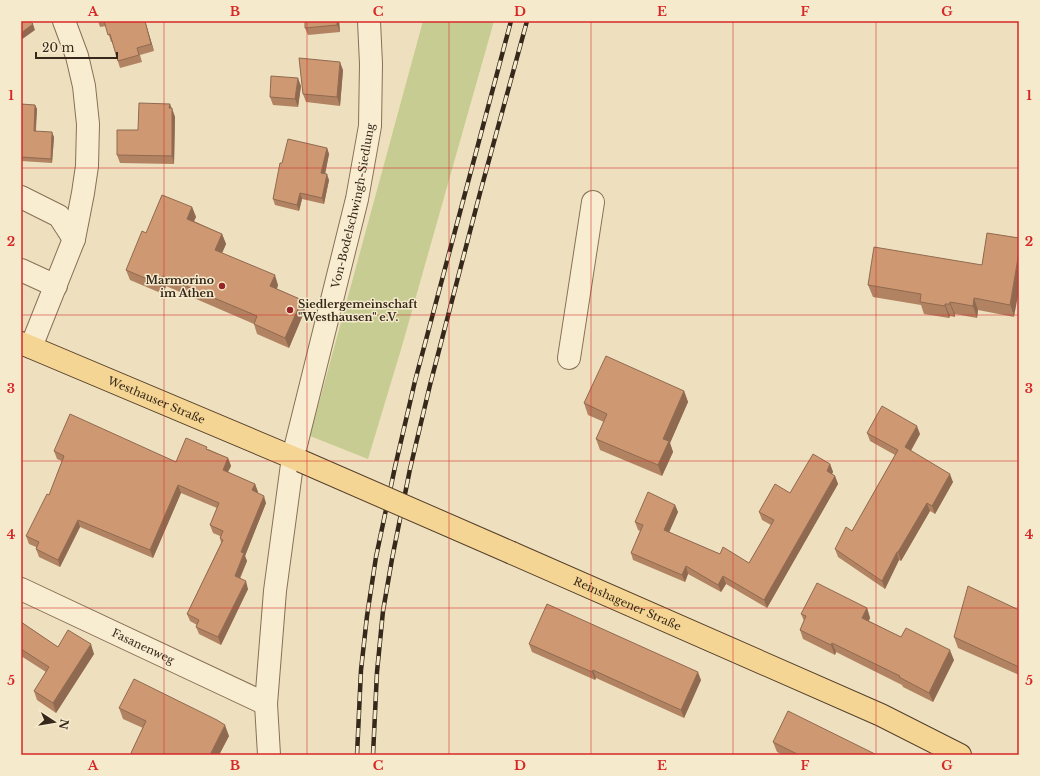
<svg xmlns="http://www.w3.org/2000/svg" width="1040" height="776" font-family="'Libre Baskerville',serif">
<style>
.green{fill:#c6cc92}
.lines{fill:none;stroke-linecap:round;stroke-linejoin:round}
.minor-casing{stroke:#877056;stroke-width:24}
.major-casing{stroke:#543e2b;stroke-width:24}
.minor{stroke:#f9edd1;stroke-width:22}
.major{stroke:#f4d593;stroke-width:22}
.rail-casing{stroke:#36281b;stroke-width:4.5}
.rail{stroke:#f6eacd;stroke-width:3;stroke-dasharray:9;stroke-linecap:butt}
.major-bridge-casing{stroke:#543e2b;stroke-width:24;stroke-linecap:butt}
.major-bridge{stroke:#f4d593;stroke-width:22}
.wall{fill:#b18362}
.shaded-wall{fill:#906a50}
.building{fill:#ce9872;stroke:#906a50}
.grid{fill:none;stroke:#d62828;stroke-width:1;stroke-opacity:0.55}
.poi-dot{fill:#972527;stroke:#f6eacd;stroke-width:1.5}
.labels{text-anchor:middle;stroke-width:3;stroke-linejoin:round;paint-order:stroke}
.street-label{font-size:11px;fill:#36281b;stroke:#f6eacd}
.poi-label{font-size:11px;font-weight:bold;fill:#36281b;stroke:#f6eacd;text-anchor:end}
.neatline{fill:none;stroke:#d62828;stroke-width:1.5}
.grid-label{font-size:13px;text-anchor:middle;font-weight:bold;fill:#d62828}
</style>
<rect width="100%" height="100%" fill="#eee0be"/>
<path class="green" d="M423,21H494L402,346L368,459L310,436Z"/>
<g class="lines">
<g class="minor-casing">
<g id="minor">
<path d="M21,197L59,216L74,239"/>
<path d="M21,270L56,286"/>
<path d="M31,347L74,239L83,193L87,166L88,124L84,86L77,56L64,21"/>
<path d="M569,358L593,202"/>
<path id="s1" d="M21,589L266,704"/>
<path id="s2" d="M269,755L266,704L275,591L293,457L357,199L370,126L371,64L369,21"/>
</g>
</g>
<g class="major-casing">
<g id="major">
<path id="s3" d="M21,343L301,461"/>
<path id="s4" d="M512,553L881,715L960,755"/>
</g>
</g>
<use href="#minor" class="minor"/>
<use href="#major" class="major"/>
<g class="rail-casing">
<path id="rail" d="M357,755L361,670L367,616L376,557L395,467L415,381L511,21
M373,755L377,672L383,611L392,559L410,469L430,385L480,193L527,21"/>
</g>
<use href="#rail" class="rail"/>
<g class="major-bridge-casing">
<path id="major-bridge" d="M301,461L512,553"/>
</g>
<use href="#major-bridge" class="major-bridge"/>
</g>
<path class="wall" d="M98,21H145L154,51L140,55L142,62L120,68L112,42H111L106,26L100,27Z
M339,21L340,32L308,35L305,28Z
M343,70L340,106L306,102L303,94Z
M301,86L298,107L273,105L270,97Z
M21,104L35,105L37,109L36,131L54,137L52,163L21,161Z
M171,108H172L175,117L174,164L120,163L117,155L138,130Z
M327,148L329,154L325,174L329,180L324,204L302,199L299,211L275,205L273,199L282,163Z
M192,207L196,217L194,221L222,234L226,244L222,253L278,285L277,289L302,300L305,310L289,348L257,334L254,324L166,286L163,294L130,280L126,270L146,233Z
M987,233L1014,317L978,310L977,318L955,314V317L950,316L949,318L924,314L921,305L873,297L868,285L982,265Z
M684,391L688,402L670,443L673,452L662,476L600,450L596,439L604,422L588,415L584,403Z
M867,433L920,434L911,451L953,482L935,514L930,511L901,561L899,560L885,589L838,557L835,549L852,531L895,455L870,441Z
M208,449L228,458L231,466L228,472L255,484L258,492L257,493L266,503L245,556L247,561L240,579L248,589L221,645L199,634L196,627L197,625L190,621L187,614L221,543L220,538V536L213,533L210,525L217,508L181,493L153,558L80,527L60,567L39,557L36,549V547L29,544L26,536L49,495L62,461L57,459L54,451L176,462Z
M830,464L833,472L832,474L835,476L838,484L767,608L726,584L721,592L688,574L685,582L633,560L631,553L640,531L638,530L635,522L675,505L678,512L669,532L720,554L749,563L771,525L762,520L759,512L790,493Z
M867,608L870,618L869,621L901,637L954,660L933,702L903,687L902,685L836,652L835,655L803,639L800,630L804,621L801,614Z
M1019,610V675L958,648L954,637Z
M21,622L58,647L94,654L56,713L37,700L34,691L46,672L21,656Z
M529,644L701,680L684,718L596,678L595,680L532,652Z
M119,708L229,736L219,755H131V753L143,728L123,719Z
M773,742L877,755H783L777,752Z"/>
<path class="shaded-wall" d="M145,21L154,51L151,44Z
M337,21H339L340,32L337,25Z
M33,24L35,30L21,40V33Z
M340,62L343,70L340,106L337,97Z
M298,78L301,86L298,107L295,99Z
M170,104L175,117L174,164L172,156L169,108Z
M35,105L37,109L35,136L34,131Z
M52,132L54,137L52,163L51,159Z
M327,148L329,154L324,179L321,173Z
M327,174L329,180L324,204L322,198Z
M300,193L302,199L299,211L297,205Z
M192,207L196,217L190,229L187,219Z
M222,234L226,244L219,260L215,250Z
M1019,252V290L1014,317L1010,305Z
M275,275L278,285L274,296L270,286Z
M162,276L166,286L163,294L159,284Z
M974,298L978,310L977,318L973,306Z
M302,300L305,310L289,348L285,338Z
M950,302L955,314V317L950,304Z
M945,304L950,316L949,318L945,306Z
M684,391L688,402L670,443L673,452L662,476L658,465L663,439Z
M917,426L920,434L908,455L905,447Z
M228,458L231,466L225,478L223,470Z
M830,464L833,472L829,479L827,471Z
M950,474L953,482L935,514L932,506Z
M835,476L838,484L767,608L764,600Z
M255,484L258,492L255,498L252,490Z
M178,485L181,493L153,558L150,550Z
M264,496L266,503L245,556L247,561L237,584L235,576L241,552Z
M927,503L930,511L901,561L898,552Z
M675,505L678,512L667,537L664,530Z
M78,520L80,527L60,567L58,560Z
M897,552L899,560L885,589L882,581Z
M686,566L688,574L685,582L682,575Z
M723,576L726,584L721,592L718,585Z
M246,581L248,589L221,645L218,637Z
M867,608L870,618L865,627L862,618Z
M832,643L836,652L835,655L831,645Z
M91,644L94,654L56,713L53,703Z
M950,650L954,660L933,702L929,693Z
M593,670L596,678L595,680L592,672Z
M698,672L701,680L684,718L681,710Z
M225,725L229,736L219,755H210Z"/>
<path class="building" d="M21,21H30L33,24L21,33Z
M104,21H145L151,44L137,48L139,55L118,61L110,34L108,35Z
M305,21H337V25L305,28Z
M299,58L340,62L337,97L303,94Z
M271,76L298,78L295,99L270,97Z
M139,103L170,104L169,108H172V156L117,155V130H138Z
M21,104L35,105L34,131L52,132L51,159L21,157Z
M288,139L327,148L321,173L327,174L322,198L300,193L297,205L273,199L280,163H282Z
M162,195L192,207L187,219L222,234L215,250L275,275L270,286L302,300L285,338L254,324L257,316L162,276L159,284L126,270L142,231L146,233Z
M987,233L1019,238V252L1010,305L974,298L973,306L950,302V304H945V306L920,302L921,294L868,285L874,247L982,265Z
M606,356L684,391L663,439L669,441L658,465L596,439L607,414L584,403Z
M882,406L917,426L905,447L950,474L932,506L927,503L898,552H897L882,581L835,549L846,527L852,531L898,450L867,433Z
M70,414L176,462L186,438L207,447L206,449L228,458L223,470L255,484L252,490L264,496L241,552L244,553L235,576L246,581L218,637L196,627L199,620L187,614L223,540L220,538L223,531L210,525L219,503L178,485L150,550L78,520L58,560L36,549L39,542L26,536L47,494L49,495L64,456L54,451Z
M813,454L830,464L827,471L835,476L764,600L723,576L718,585L686,566L682,575L631,553L643,525L635,522L648,492L675,505L664,530L720,554L723,547L749,563L774,520L759,512L775,484L790,493Z
M817,583L867,608L862,618L901,637L906,628L950,650L929,693L899,677L900,676L832,643L831,645L800,630L806,616L801,614Z
M968,586L1019,610V667L954,637Z
M547,604L698,672L681,710L593,670L592,672L529,644Z
M21,622L58,647L68,630L91,644L53,703L34,691L49,667L21,649Z
M134,679L217,720L225,725L210,755H134L131,753L146,721L119,708Z
M788,711L877,755H799L773,742Z"/>
<path class="grid" d="M164,21V755M307,21V755M449,21V755M591,21V755M733,21V755M876,21V755M21,168H1019M21,315H1019M21,461H1019M21,608H1019"/>
<g class="poi-dot">
<circle cx="222" cy="286" r="4"/>
<circle cx="290" cy="310" r="4"/>
</g>
<g class="labels">
<g class="street-label">
<text dy="4" stroke="none"><textPath href="#s2" startOffset="558">Von-Bodelschwingh-Siedlung</textPath></text>
<text dy="4" stroke="none"><textPath href="#s3" startOffset="147">Westhauser Straße</textPath></text>
<text dy="4" stroke="none"><textPath href="#s4" startOffset="126">Reinshagener Straße</textPath></text>
<text dy="4" stroke="none"><textPath href="#s1" startOffset="135">Fasanenweg</textPath></text>
</g>
<g class="poi-label">
<text x="214" y="284">Marmorino<tspan x="214" dy="13">im Athen</tspan></text>
<text x="298" y="308" text-anchor="start">Siedlergemeinschaft<tspan x="298" dy="13">"Westhausen" e.V.</tspan></text>
</g>
</g>
<rect width="1040" height="776" fill="none" stroke="#f6eacd" stroke-width="44"/>
<g transform="translate(54 722) rotate(102)" stroke="#f6eacd" stroke-width="3" paint-order="stroke">
<path d="M0-3L7 15L0 10L-7 15Z" fill="#36281b"/>
<text y="-6" font-size="11" font-weight="bold" text-anchor="middle" fill="#36281b">N</text>
</g>
<path d="M36 52v6h81v-6" fill="none" stroke="#36281b" stroke-width="2"/>
<text x="42" y="52" font-size="12" fill="#36281b" stroke="#f6eacd" stroke-width="3" paint-order="stroke">20 m</text>
<rect x="22" y="22" width="996" height="732" class="neatline"/>
<g class="grid-label">
<text x="93" y="16">A</text>
<text x="235" y="16">B</text>
<text x="378" y="16">C</text>
<text x="520" y="16">D</text>
<text x="662" y="16">E</text>
<text x="805" y="16">F</text>
<text x="947" y="16">G</text>
<text x="11" y="100">1</text>
<text x="1029" y="100">1</text>
<text x="11" y="246">2</text>
<text x="1029" y="246">2</text>
<text x="11" y="393">3</text>
<text x="1029" y="393">3</text>
<text x="11" y="539">4</text>
<text x="1029" y="539">4</text>
<text x="11" y="685">5</text>
<text x="1029" y="685">5</text>
<text x="93" y="770">A</text>
<text x="235" y="770">B</text>
<text x="378" y="770">C</text>
<text x="520" y="770">D</text>
<text x="662" y="770">E</text>
<text x="805" y="770">F</text>
<text x="947" y="770">G</text>
</g>
</svg>
